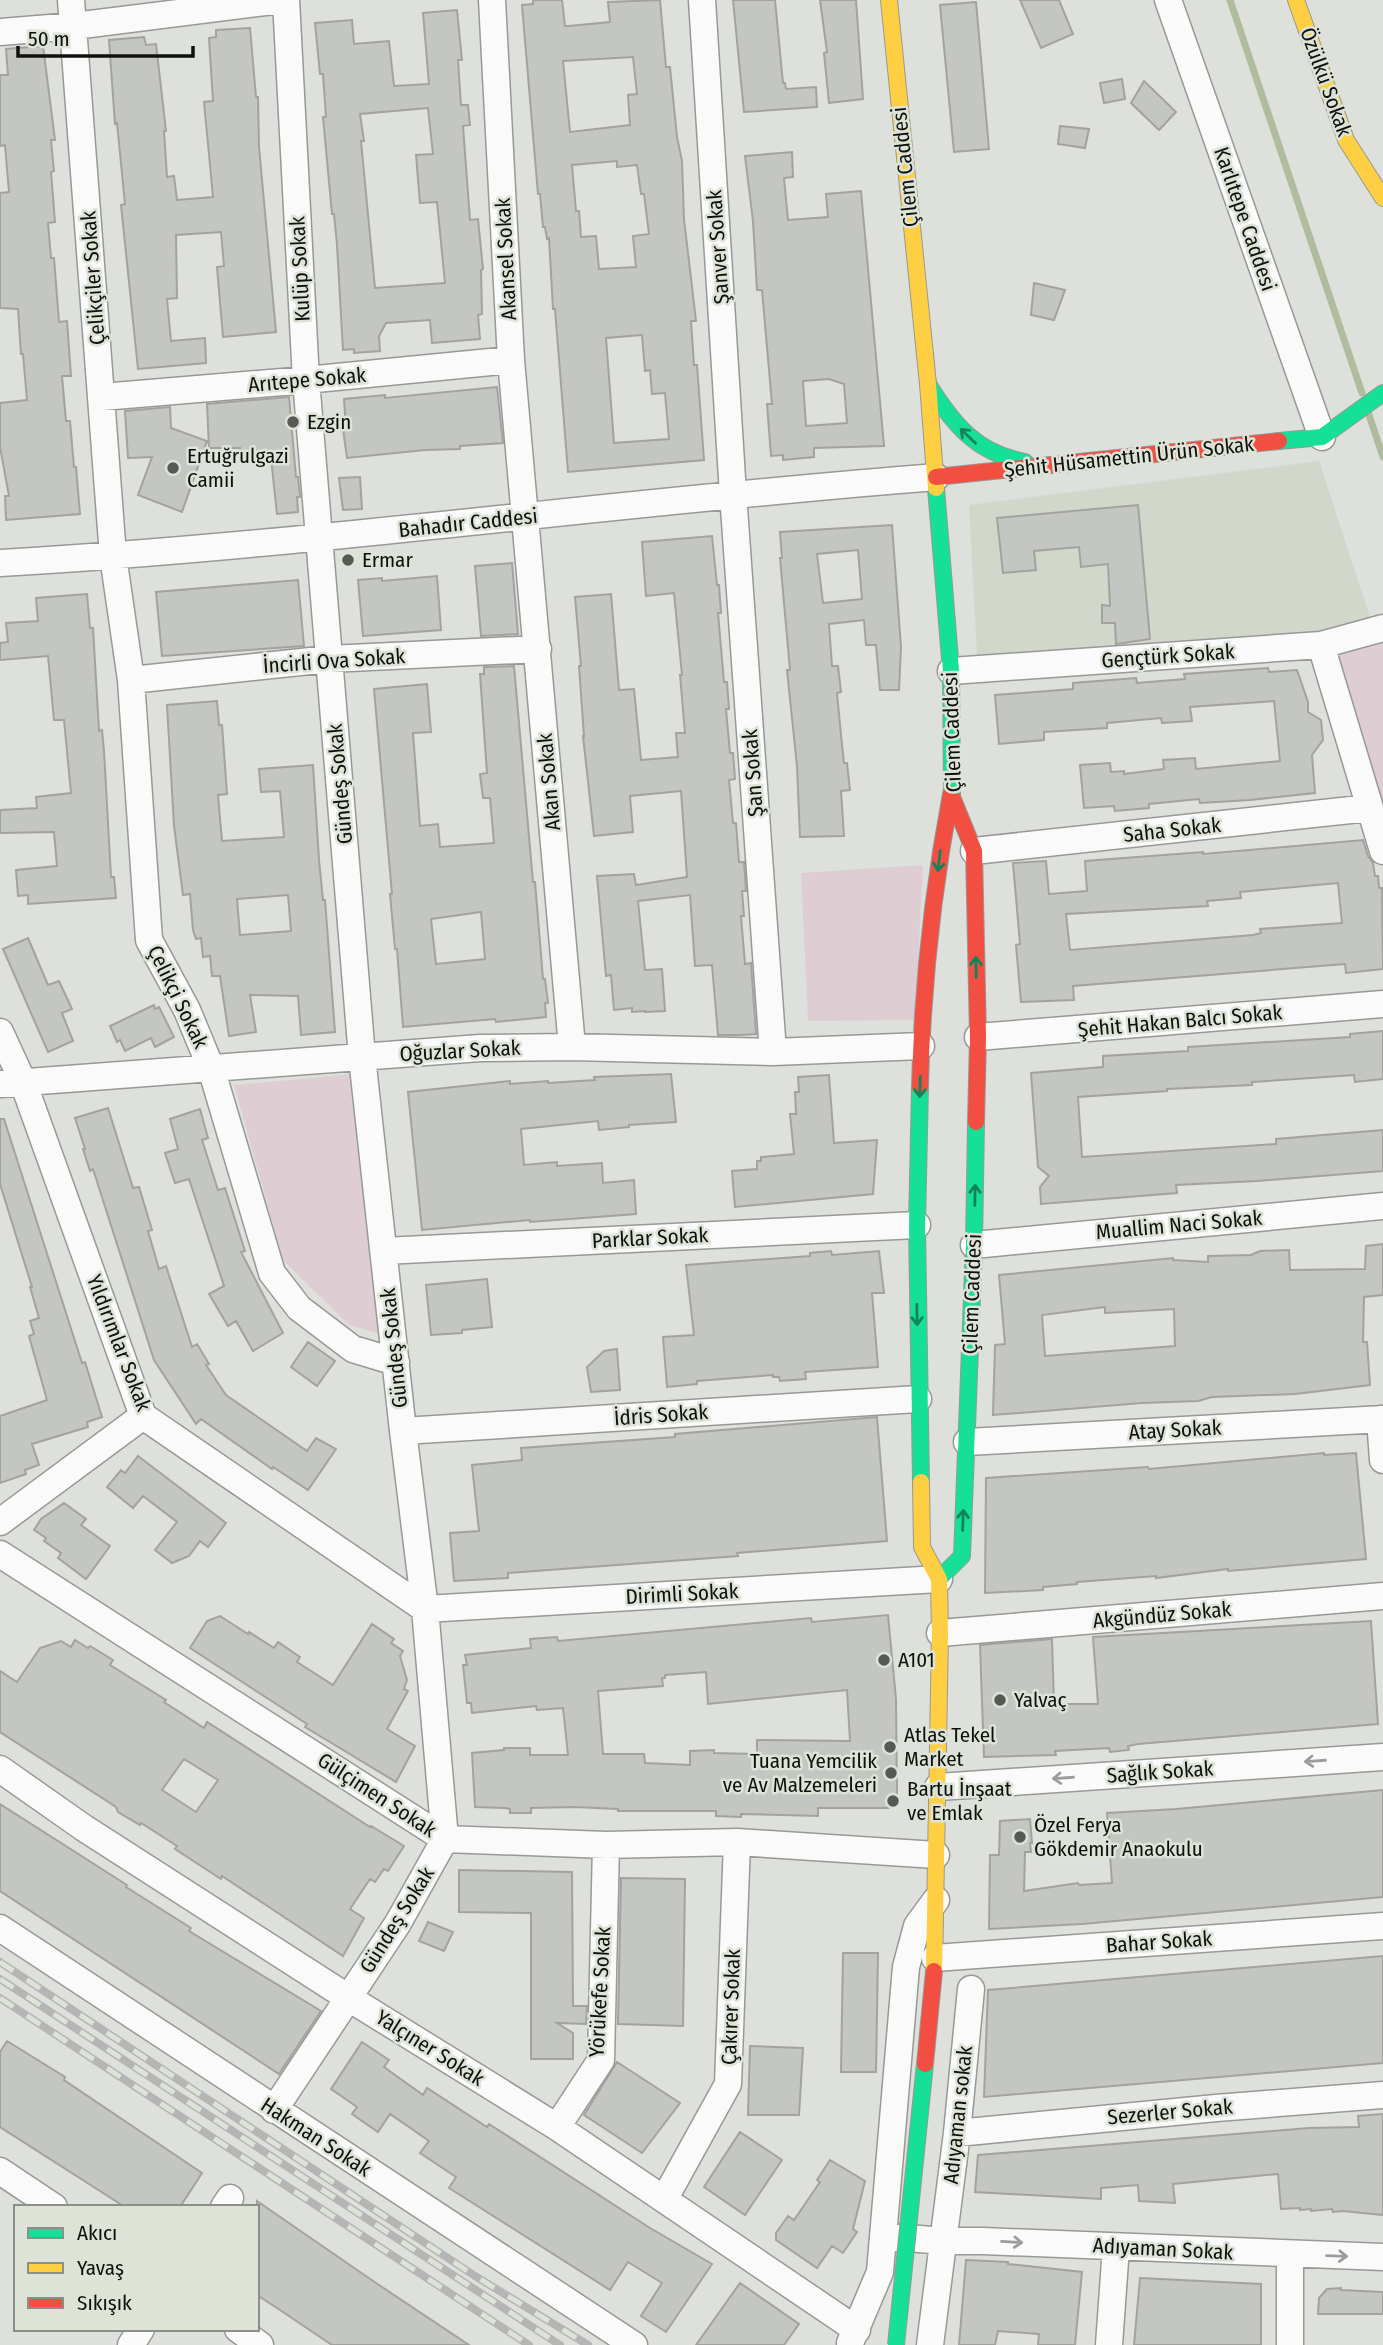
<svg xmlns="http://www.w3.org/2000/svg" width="1383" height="2345" font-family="'Fira Sans Condensed',sans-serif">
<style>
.built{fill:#d2d7cb}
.green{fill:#dfcdd4}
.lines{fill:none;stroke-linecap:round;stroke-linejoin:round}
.stream{stroke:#afbc9d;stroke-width:7}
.building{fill:#c4c6c2;stroke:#a2a39f;stroke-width:2;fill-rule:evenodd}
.street-casing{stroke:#979995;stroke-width:29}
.fast-casing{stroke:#979995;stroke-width:18}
.slow-casing{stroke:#979995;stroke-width:18}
.jam-casing{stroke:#979995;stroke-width:18}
.street{stroke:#fafafa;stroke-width:26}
.fast{stroke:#16e098;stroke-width:16}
.slow{stroke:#ffcf43;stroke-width:16}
.jam{stroke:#f24e42;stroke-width:16}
.rail-casing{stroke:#b4b5b4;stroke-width:8}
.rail{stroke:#dee3d8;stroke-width:5;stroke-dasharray:16;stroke-linecap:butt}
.fast-bridge-casing{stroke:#979995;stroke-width:18;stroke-linecap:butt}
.jam-bridge-casing{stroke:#979995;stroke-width:18;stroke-linecap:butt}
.fast-bridge{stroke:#16e098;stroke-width:16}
.jam-bridge{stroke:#f24e42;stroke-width:16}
.oneway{stroke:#138359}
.oneway2{stroke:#9c9d9b}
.poi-dot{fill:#575955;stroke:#dee3d8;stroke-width:2.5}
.labels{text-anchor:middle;stroke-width:5;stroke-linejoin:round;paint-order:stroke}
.street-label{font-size:21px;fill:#0f110d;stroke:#dee3d8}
.poi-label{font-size:21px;fill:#0f110d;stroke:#dee3d8;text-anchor:start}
</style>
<rect width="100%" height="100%" fill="#dee0db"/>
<path class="built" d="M1319,461L1371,620L1316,636L977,657L969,505Z"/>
<path class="green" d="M1383,637V822L1332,652Z
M923,865L915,1020L808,1021L801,873Z
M353,1074L378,1333L349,1325L283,1260L234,1085Z"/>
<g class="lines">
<path class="stream" d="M1230,0L1362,393
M1369,415L1383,457"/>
</g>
<path class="building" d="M533,0H562L565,26H569L610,22L608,2L660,0L666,67H670L677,137L682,161L684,219L696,321H691L694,365H697L704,460L568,472L555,309H553L549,238L547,239L545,227H543L540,194H538L522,5L533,4ZM633,57L637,94L628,95L630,125L570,132L563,61ZM617,161V167L637,165L641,194H644L649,234L633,236L636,267L599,269L596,236L581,237L579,211H576L572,165ZM642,335L645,371L650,370L652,394L665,393L669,439L614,443L606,338Z
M733,0H775L783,83H785L786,89L816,87L817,107L744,112Z
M820,0H856L863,99L829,103L824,53L827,52Z
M1020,0H1059L1073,34L1041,48Z
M976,2L989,149L954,152L940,5Z
M457,10L462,60H458L461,105H468L470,125L463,126L470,220L478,219L483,269L481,270L482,314L478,315L480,339L432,343L430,320L386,323L379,336L380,351L354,353V349L343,350L337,245L334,214H332L323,117H326L323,74H320L315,23L352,20L354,44L389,41L394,86L429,84L423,13ZM428,108L433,154L416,155L420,203L437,202L445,283L375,288L361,141H364L360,114Z
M250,28L256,97H258L259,147L276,332L223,337L217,267L224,266L221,232L176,235L177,298L167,299L171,341L205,338L206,363L138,369L121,205L125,204L117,123L115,124L109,40L144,37L146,45L156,44L166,131H164L167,177L174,176L177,200L213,197L204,102L213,101L209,38L216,37V30Z
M43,46L55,140H51L54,171L51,172L55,222L48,223L51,258H54L59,322L67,321L71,376H62L66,421H70L74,467H76L80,514L6,520L5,496H9L0,447V403L27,400L23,354H21L18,309L0,308V193L9,192L5,145L0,146V75H8L6,49Z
M1122,79L1125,99L1104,103L1100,83Z
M1144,81L1176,112L1159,130L1131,103Z
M1060,126L1089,129L1085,148L1058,144Z
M792,152L793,177L784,178L788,220L828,217L826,194L861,191L884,446L814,448V457L783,460V455L771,456L767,404H772L762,290H757L753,221L745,156ZM829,379L844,384L847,423L806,426L803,381Z
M1034,283L1065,290L1054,320L1031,315Z
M497,387L503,443L460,446V449L425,450L347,458L343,429H346L344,399L385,395V398Z
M289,397L296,477H298L300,497H297L298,512L277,514L271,458L241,461L240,448H209L207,404Z
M170,407L171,428L207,441L182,512L138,495L152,457L128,458L125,411Z
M360,477L362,509L343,510L339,478Z
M1138,505L1150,639L1116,644L1115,623H1102V605L1110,606L1108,564L1081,567L1079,547L1034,551L1036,570L1003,573L997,518Z
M892,525L901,647L899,690H880L876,645H866L864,620L829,624L832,666H838L841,692L837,693L841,735L844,763H847L850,790L841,791L844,836L800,837L797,766L787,670H790L780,558H782L780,532ZM858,550L862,599L823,603L817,554Z
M712,536L717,585H719L721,613H718L724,682H727L729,709H726L730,753H733L735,779L729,780L733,823H736L739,862H744L746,891H742L744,916H741L745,964L751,963L756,1034L741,1035H718L712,965L695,966L690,895L638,901L645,970L662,969L665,1011L645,1012V1011L632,1012V1008L614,1010L611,975L606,976L597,876L634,874L636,885L687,877L681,791L630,796L633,832L594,836L583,736H584L579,666H581L575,597L611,594L619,690L634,689L641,760L678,757L676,733H685L680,675H682L674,593L646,596L642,542Z
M512,563L518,634L481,636L475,566Z
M437,576L441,630L363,636L358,580L382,578V581Z
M298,580L304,646L162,656L156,592Z
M87,594L90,628H93L99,731L102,730L104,751L111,877H114L116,898L28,904V895L18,896L16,870L57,866L54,832L0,833V810L37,808L36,797L71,793L64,720H54L48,656L0,660V643L8,642L6,623L38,621L36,598Z
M514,666L533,882H535L543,979H545L548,1003H545L546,1017L496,1022L495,1019L403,1027L397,949H395L390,894H392L374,689L427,684L431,732L413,733L420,826L438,824L440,847L494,843L490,798H483L480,774L487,773L480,674H484V667ZM481,912L485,959L436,964L431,919Z
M1268,668L1269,672L1297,670L1308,702V712L1321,720L1323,740L1312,755L1315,793L1250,800L1200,803L1199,799L1149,804V808L1115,811L1114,806L1084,808L1080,765L1110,763L1111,772L1124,771V774L1164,769L1163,760L1195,758L1196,769L1280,761L1274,701L1190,707L1192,721L1162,723L1161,718L1107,723V728L1044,732V740L999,744L995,695L1073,689V683L1136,678L1137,683L1185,679L1184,674Z
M217,701L219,725H222L227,794L218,795L222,841L284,837L280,791L261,792L259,769L313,765L319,860L323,900H325L335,1032L301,1035L298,996L250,995L256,1032L229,1036L220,976H212L210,956L203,957L201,938L196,939L193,930L190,894L183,895L174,826L167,705ZM288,895L291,931L240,935L237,899Z
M1363,840L1368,856L1373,863L1375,876H1378L1379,888H1382L1383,969L1346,973L1345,964L1073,986L1074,1000L1021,1002L1016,945L1020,944L1013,863L1046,861L1049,894L1087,891L1085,861L1203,852V854ZM1338,883L1342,923L1260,929L1261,933L1253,935L1070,950L1066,914L1208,906L1207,901L1241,898L1240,892Z
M28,938L48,985L59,981L72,1009L62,1013L73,1041L48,1052L3,949Z
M154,1005L155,1009L159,1007L174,1037L155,1047L151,1038L125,1051L120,1040L117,1042L110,1026Z
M1383,1031V1079L1355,1082L1354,1075L1252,1082V1085L1167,1089V1091L1078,1097L1082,1157L1276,1144V1139L1383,1130V1171L1257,1181L1176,1185L1177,1193L1041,1204L1040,1187L1049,1176L1038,1167L1031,1073L1103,1067V1056L1188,1051V1047L1350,1037V1034Z
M671,1074L676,1122L629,1125V1127L599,1130L598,1121L521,1129L524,1165L557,1162V1166L602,1163L603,1183L634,1180L636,1214L530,1222V1220L422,1230L408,1092L510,1081V1084L548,1081V1083L595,1080L594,1077Z
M829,1075L834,1143L877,1140L873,1194L735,1207L732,1171L757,1169V1161H761V1157L794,1154L790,1114H796L795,1092H799L798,1077Z
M108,1108L133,1188L139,1187L152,1230L148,1231L159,1269L166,1266L192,1347L197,1344L209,1364L206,1365L226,1395L307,1451L316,1438L336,1449L308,1490L273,1467L272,1469L201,1419L196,1424L154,1360L93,1169L90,1171L83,1149H85L75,1118Z
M200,1109L208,1138L202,1140L218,1190L225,1188L245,1251L241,1252L283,1333L253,1351L236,1321L228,1326L209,1294L224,1286L189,1179L175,1183L165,1153L178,1149L170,1119Z
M0,1119H4L82,1363L85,1362L102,1417L87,1422L88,1427L32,1444L39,1465L25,1470L26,1474L0,1483V1416L47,1400L29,1336L34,1334L30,1321L39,1318L30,1287H32L0,1184Z
M1383,1244V1295L1364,1297L1363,1342H1367L1370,1385L1295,1394L1212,1397L1198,1401L1142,1403L993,1415L995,1345L1005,1344L999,1275L1173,1258V1260L1208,1262V1256L1251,1255L1260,1251L1289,1250L1290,1270L1365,1269L1366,1246ZM1105,1307V1313L1174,1309L1175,1346L1045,1356L1042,1315Z
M831,1251L832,1255L879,1251L884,1293H872L878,1367L805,1372L806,1379L780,1381L779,1377H773V1375L697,1381V1384L667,1387L663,1337L694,1335L686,1265L810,1256V1253Z
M487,1279L492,1327L462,1330V1333L431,1335L426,1285Z
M308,1342L335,1361L317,1386L291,1367Z
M617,1349L620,1390L591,1392L587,1367L604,1351Z
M877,1417L887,1541L737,1553L738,1556L508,1573V1578L454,1581L450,1533L479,1531L472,1465L522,1460L521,1448L675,1437V1434Z
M1324,1453V1455L1356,1453L1366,1559L1228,1571V1569L1156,1578V1576L1077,1582V1584L1043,1587V1590L985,1593L986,1478L1148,1467L1149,1469Z
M138,1456L226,1523L208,1547L200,1541L189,1556L172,1563L155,1550L177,1522L143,1496L133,1508L107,1487L121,1470L125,1473Z
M64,1503L86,1519L81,1525L110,1546L86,1579L58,1558L61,1553L44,1541L46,1538L34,1530L41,1519Z
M888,1615L896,1699L897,1795L896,1801L889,1808H818V1816L741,1814V1817L716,1816V1811H618V1809L574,1807L531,1808V1813H510V1809L505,1808L475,1807L472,1753L504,1750V1748H530V1755H568L563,1708L537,1710L536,1706L472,1713L471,1703H467L463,1665H467L465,1655L531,1648L530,1639L557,1637L558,1641L811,1618L812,1622ZM706,1672L708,1704L847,1690L850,1741L757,1740V1754L714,1753V1750L690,1751V1765L645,1763L644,1754H603L598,1691L663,1686L662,1678H665V1675Z
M220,1616L248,1634L249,1632L274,1648L278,1642L300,1657L297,1662L333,1685L372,1624L394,1639L391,1643L403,1651L400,1656L407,1680L404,1689L408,1691L387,1729L415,1746L396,1782L305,1727L307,1724L190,1648L207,1621Z
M1371,1621L1378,1724L1138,1744L1128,1746L1129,1750L1110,1752L1109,1748L1055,1751L1056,1755L984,1757L980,1645L1052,1639L1054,1704H1098L1093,1637Z
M75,1640L88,1648L90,1646L113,1660L110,1665L166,1700L164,1702L204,1728L207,1722L370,1827L371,1826L404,1846L388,1871L384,1869L375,1882L370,1879L350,1909L364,1918L343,1956L222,1876L221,1879L175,1849L177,1846L141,1823L140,1825L118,1812L116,1807L0,1732V1671L17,1682L40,1648L61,1641L71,1647ZM184,1759L218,1780L196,1812L162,1790Z
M1383,1790V1897L1082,1924L989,1929L990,1855H999L1000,1821L1030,1819L1032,1843H1030L1031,1852H1025L1024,1891L1078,1883L1079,1885L1112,1883L1107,1813L1176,1809Z
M0,1804L127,1885L126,1887L191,1928L189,1931L321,2011L279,2074L0,1891Z
M459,1870L572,1872L573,2006H587L586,2024L557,2023L573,2033V2059H531V1913L459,1912Z
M621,1878L685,1879L683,2026L618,2024Z
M428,1922L453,1932L444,1951L419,1941Z
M843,1953H878L876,2072H841Z
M1383,1956V2063L984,2097L988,1990Z
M7,2041L65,2077L64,2080L202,2173L180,2207H125L0,2127V2052Z
M362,2042L389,2060L384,2067L423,2095L427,2088L487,2127L489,2124L650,2228L712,2264L666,2332L641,2316L662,2283L628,2262L610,2290L449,2188L456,2177L420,2153L429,2141L390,2114L378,2132L352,2114L357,2107L331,2089Z
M750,2046L803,2048L799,2115H748Z
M617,2062L680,2103L642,2153L584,2115Z
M1383,2114V2215L1343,2211L1333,2212L1332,2209L1311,2211V2209L1300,2210V2208L1281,2209L1278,2174L1173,2184L1175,2203L1139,2201L1138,2185L1101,2188V2199L975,2192L978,2155L1309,2128L1359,2127L1358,2116Z
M740,2132L782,2160L745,2215L704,2187Z
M830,2160L865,2181L853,2229L857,2232L843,2253L832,2246L817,2268L776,2240V2233L788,2216L794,2220L820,2182L817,2180Z
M257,2201L376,2283L469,2345H332L280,2310L257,2295Z
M966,2260L1008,2262V2264L1082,2272L1075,2345H1038L1039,2334L998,2331L995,2345H959Z
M1140,2278L1261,2284V2345H1134Z
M740,2283L799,2324L784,2345H696Z
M1341,2288V2290L1383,2292V2314H1318L1319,2298L1327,2289Z"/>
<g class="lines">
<g class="street-casing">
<path id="street" d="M71,0L113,556L131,680L149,940L187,1010L211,1068L272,1273L299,1308L353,1349L396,1362
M492,0L511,360L572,1047
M702,0L733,494L773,1052
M1168,0L1322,437
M0,32L74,26L282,0
M102,397L306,380L511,360
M0,563C313,545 624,501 936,477
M1321,645L1383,851
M951,671L1321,645L1383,628
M131,680L329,659L538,649
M974,851L1369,808
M0,1032L23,1082L143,1416L425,1609L939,1579
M978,1037L1383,1004
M0,1084L480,1048L572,1047L773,1052L921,1046
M974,1245L1383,1206
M384,1251L917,1225
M1380,1419L1383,1460
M403,1431L918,1399
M967,1442L1383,1419
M0,1522L143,1416
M0,1554L445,1839L606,1845L737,1842L936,1855
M940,1633L1383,1596
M0,1769L84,1828L347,1997L557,2127L857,2330
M938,1787L1383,1757
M0,1928L634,2345
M935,1958L1383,1926
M274,2110L398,1923L445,1839L425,1609L403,1431L362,1057L306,380L286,0
M557,2127L601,2060L606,1845
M957,2133L1216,2108L1383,2095
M0,2171L54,2207
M665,2198L728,2084L737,1842
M224,2207L230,2198
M884,2236L943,2241H983L1383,2257
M1290,2255V2345
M238,2329L260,2345
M850,2343L880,2272L906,1967L917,1926L936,1900
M131,2345L141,2329
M930,2345L957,2133L971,1989
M1109,2345L1116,2247"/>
</g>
<g class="fast-casing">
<path id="fast" d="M928,384C953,424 976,453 1025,462
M1279,441L1322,437L1383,393
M936,488L951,671L952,797
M920,1087L917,1225L921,1482
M939,1579L962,1556L974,1245L976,1122"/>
</g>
<g class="slow-casing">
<path id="slow" d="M889,0L928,384L936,488
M1296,0L1346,140L1383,198
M921,1482L922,1547L939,1579L940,1633L934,1971"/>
</g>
<g class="jam-casing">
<path id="jam" d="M936,477L1279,441
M952,797L974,851L978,1037L976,1122
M920,1087C922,991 933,889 951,794"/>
</g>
<use href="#street" class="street"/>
<use href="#fast" class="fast"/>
<use href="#slow" class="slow"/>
<use href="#jam" class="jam"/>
<g class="rail-casing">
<path id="rail" d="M0,1962L475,2276L588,2345
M0,1979L560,2345
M0,1998L529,2345"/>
</g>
<use href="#rail" class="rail"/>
<g class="fast-bridge-casing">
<path id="fast-bridge" d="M896,2345L925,2064"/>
</g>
<g class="jam-bridge-casing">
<path id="jam-bridge" d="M925,2064L934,1971"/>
</g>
<use href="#fast-bridge" class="fast-bridge"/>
<use href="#jam-bridge" class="jam-bridge"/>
</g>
<defs><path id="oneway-shaft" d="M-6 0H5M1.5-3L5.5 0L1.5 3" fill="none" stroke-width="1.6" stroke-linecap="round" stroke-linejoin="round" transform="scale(1.75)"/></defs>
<g class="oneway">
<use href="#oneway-shaft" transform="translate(968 436) rotate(-136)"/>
<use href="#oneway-shaft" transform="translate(939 861) rotate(97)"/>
<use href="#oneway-shaft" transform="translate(976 967) rotate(-91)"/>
<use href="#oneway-shaft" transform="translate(920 1087) rotate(92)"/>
<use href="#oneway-shaft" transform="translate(975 1195) rotate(-89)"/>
<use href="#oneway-shaft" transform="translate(917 1315) rotate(89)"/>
<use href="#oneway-shaft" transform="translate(963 1520) rotate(-88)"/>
</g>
<g class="oneway2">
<use href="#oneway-shaft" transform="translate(1315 1761) rotate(176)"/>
<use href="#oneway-shaft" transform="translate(1063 1778) rotate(176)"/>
<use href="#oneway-shaft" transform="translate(1012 2242) rotate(3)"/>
<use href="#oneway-shaft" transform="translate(1337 2256) rotate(2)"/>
</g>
<g class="poi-dot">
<circle cx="293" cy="422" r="7"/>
<circle cx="173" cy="468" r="7"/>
<circle cx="348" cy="560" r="7"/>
<circle cx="884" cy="1660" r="7"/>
<circle cx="1000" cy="1700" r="7"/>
<circle cx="890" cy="1747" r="7"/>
<circle cx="891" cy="1773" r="7"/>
<circle cx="893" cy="1801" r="7"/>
<circle cx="1020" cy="1837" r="7"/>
</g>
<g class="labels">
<g class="street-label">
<text transform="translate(1326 82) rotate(70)" y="7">Özülkü Sokak</text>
<text transform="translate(905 167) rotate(-96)" y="7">Çilem Caddesi</text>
<text transform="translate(1245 219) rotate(71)" y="7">Karlıtepe Caddesi</text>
<text transform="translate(718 247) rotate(-94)" y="7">Şanver Sokak</text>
<text transform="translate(506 259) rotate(-93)" y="7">Akansel Sokak</text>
<text transform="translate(300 269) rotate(-93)" y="7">Kulüp Sokak</text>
<text transform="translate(93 278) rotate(-94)" y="7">Çelikçiler Sokak</text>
<text transform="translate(307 380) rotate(-5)" y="7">Arıtepe Sokak</text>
<text transform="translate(1129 457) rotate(-6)" y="7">Şehit Hüsamettin Ürün Sokak</text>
<text transform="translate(468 523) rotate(-6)" y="7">Bahadır Caddesi</text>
<text transform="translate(1168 656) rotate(-4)" y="7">Gençtürk Sokak</text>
<text transform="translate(334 661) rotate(-4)" y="7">İncirli Ova Sokak</text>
<text transform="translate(952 732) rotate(-92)" y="7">Çilem Caddesi</text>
<text transform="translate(753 773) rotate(-94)" y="7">Şan Sokak</text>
<text transform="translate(549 782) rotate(-95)" y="7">Akan Sokak</text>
<text transform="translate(340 784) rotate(-95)" y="7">Gündeş Sokak</text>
<text transform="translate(1172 830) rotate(-6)" y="7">Saha Sokak</text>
<text transform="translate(178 997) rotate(64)" y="7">Çelikçi Sokak</text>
<text transform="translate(1180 1021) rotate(-5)" y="7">Şehit Hakan Balcı Sokak</text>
<text transform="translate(460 1051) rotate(-3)" y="7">Oğuzlar Sokak</text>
<text transform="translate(1179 1225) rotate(-5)" y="7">Muallim Naci Sokak</text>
<text transform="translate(650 1238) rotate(-3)" y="7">Parklar Sokak</text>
<text transform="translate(972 1294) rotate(-88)" y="7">Çilem Caddesi</text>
<text transform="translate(119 1343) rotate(69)" y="7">Yıldırımlar Sokak</text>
<text transform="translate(394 1348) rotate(-96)" y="7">Gündeş Sokak</text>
<text transform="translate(661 1415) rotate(-4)" y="7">İdris Sokak</text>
<text transform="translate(1175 1430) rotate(-3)" y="7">Atay Sokak</text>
<text transform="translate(682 1594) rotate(-3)" y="7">Dirimli Sokak</text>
<text transform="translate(1162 1615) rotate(-5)" y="7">Akgündüz Sokak</text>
<text transform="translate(1160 1772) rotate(-4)" y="7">Sağlık Sokak</text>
<text transform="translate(377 1795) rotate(33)" y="7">Gülçimen Sokak</text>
<text transform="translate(397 1920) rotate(-58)" y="7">Gündeş Sokak</text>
<text transform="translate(1159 1942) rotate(-4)" y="7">Bahar Sokak</text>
<text transform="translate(600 1992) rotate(-87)" y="7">Yörükefe Sokak</text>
<text transform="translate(731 2007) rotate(-88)" y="7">Çakırer Sokak</text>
<text transform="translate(430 2048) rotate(32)" y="7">Yalçıner Sokak</text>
<text transform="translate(1170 2112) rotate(-5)" y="7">Sezerler Sokak</text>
<text transform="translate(958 2115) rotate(-84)" y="7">Adıyaman sokak</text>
<text transform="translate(316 2137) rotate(33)" y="7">Hakman Sokak</text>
<text transform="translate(1163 2249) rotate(3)" y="7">Adıyaman Sokak</text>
</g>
<g class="poi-label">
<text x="307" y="429">Ezgin</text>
<text x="187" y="463">Ertuğrulgazi<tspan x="187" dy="24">Camii</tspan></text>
<text x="362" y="567">Ermar</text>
<text x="898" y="1667">A101</text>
<text x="1014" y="1707">Yalvaç</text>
<text x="904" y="1742">Atlas Tekel<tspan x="904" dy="24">Market</tspan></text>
<text x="877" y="1768" text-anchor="end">Tuana Yemcilik<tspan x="877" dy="24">ve Av Malzemeleri</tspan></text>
<text x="907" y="1796">Bartu İnşaat<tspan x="907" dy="24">ve Emlak</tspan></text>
<text x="1034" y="1832">Özel Ferya<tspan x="1034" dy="24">Gökdemir Anaokulu</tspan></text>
</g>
</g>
<rect x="14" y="2205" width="245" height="126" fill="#dee3d8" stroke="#8b8f87" stroke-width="2"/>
<rect x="28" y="2228" width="35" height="10" fill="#16e098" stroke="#8b8f87" stroke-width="2"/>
<text x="77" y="2240" font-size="21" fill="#0f110d">Akıcı</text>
<rect x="28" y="2263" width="35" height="10" fill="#ffcf43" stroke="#8b8f87" stroke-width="2"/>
<text x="77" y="2275" font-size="21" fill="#0f110d">Yavaş</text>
<rect x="28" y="2298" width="35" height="10" fill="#f24e42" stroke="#8b8f87" stroke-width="2"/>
<text x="77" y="2310" font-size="21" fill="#0f110d">Sıkışık</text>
<path d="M18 46v10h175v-10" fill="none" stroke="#0f110d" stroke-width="3.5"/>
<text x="28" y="46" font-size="21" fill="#0f110d" stroke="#dee3d8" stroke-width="5" paint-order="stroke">50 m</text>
</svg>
